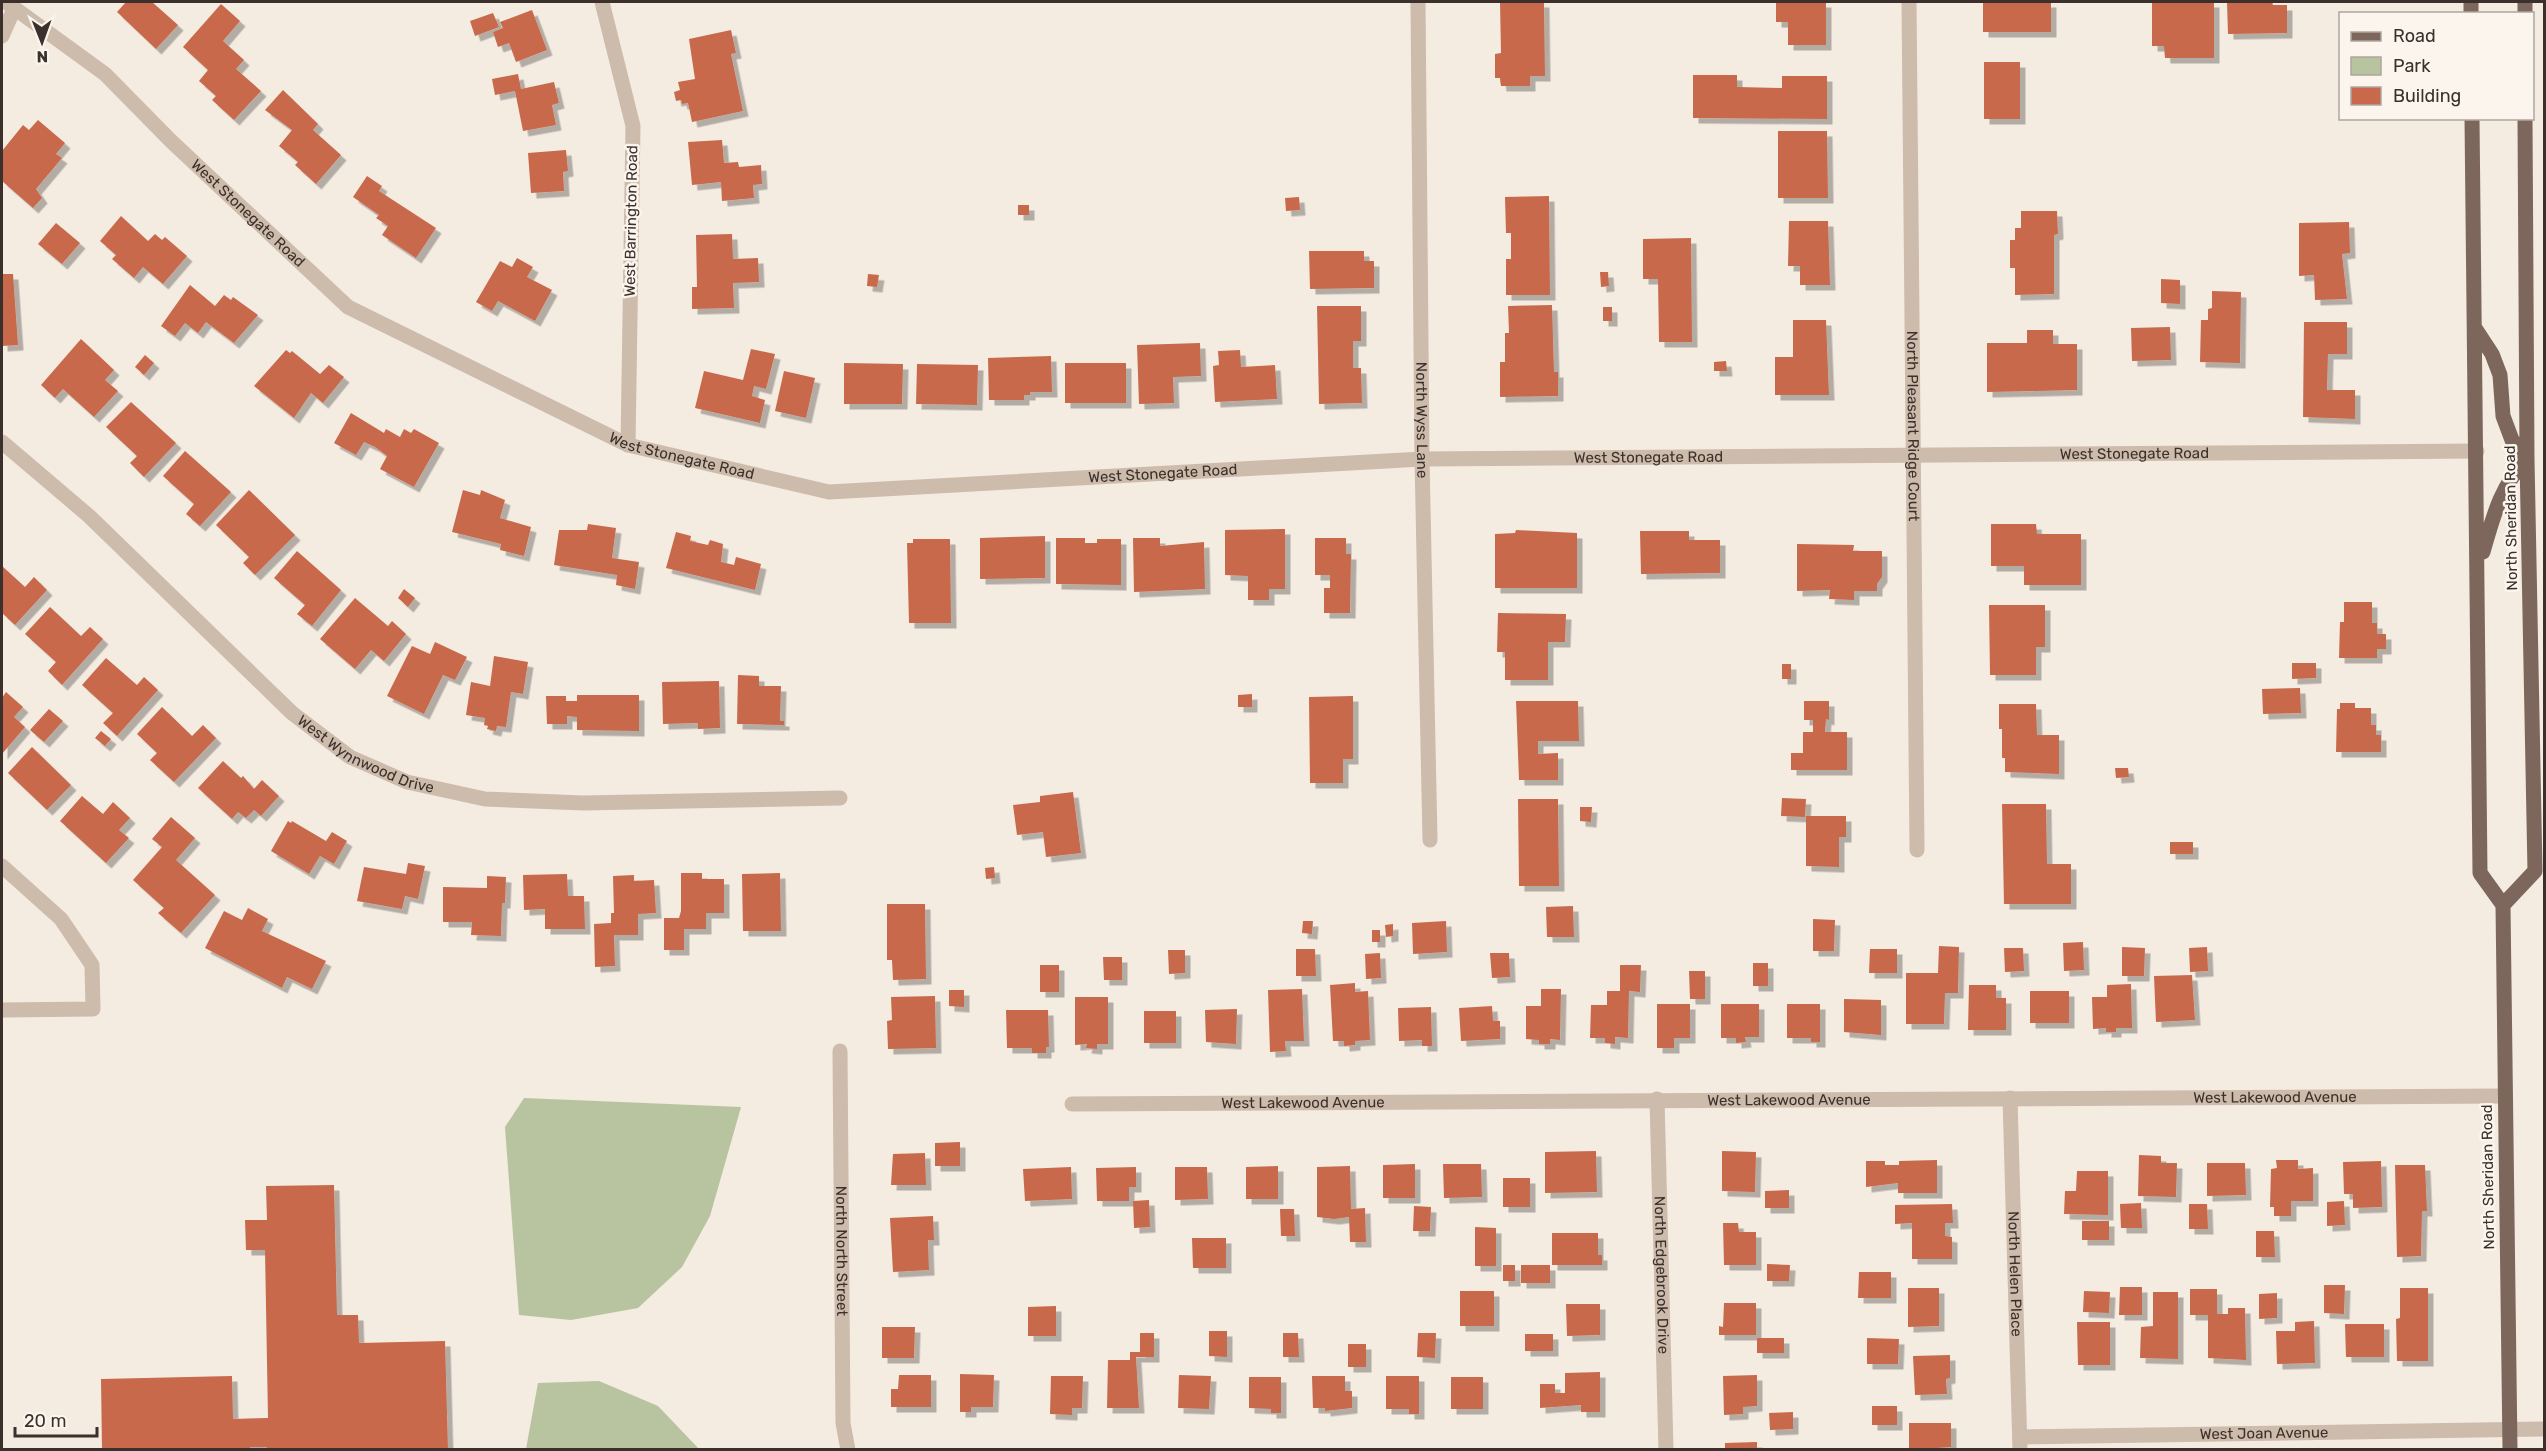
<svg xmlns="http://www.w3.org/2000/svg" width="2546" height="1451" font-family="Rubik,sans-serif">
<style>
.green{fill:#b8c4a0}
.building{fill:#c8694b;filter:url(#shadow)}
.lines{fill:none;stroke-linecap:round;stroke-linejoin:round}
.minor{stroke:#cdbbac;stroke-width:15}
.major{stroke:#7d675c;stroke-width:15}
.labels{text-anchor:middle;stroke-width:5;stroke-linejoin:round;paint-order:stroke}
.street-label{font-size:15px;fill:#3b302b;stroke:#fbf5ee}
</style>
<defs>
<filter id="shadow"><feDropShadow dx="5.5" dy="5.5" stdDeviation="0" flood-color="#0004"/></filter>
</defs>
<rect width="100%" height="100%" fill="#f4ebe1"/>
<path class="green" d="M524,1098L741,1107L710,1216L682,1267L638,1308L571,1320L519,1315L505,1127Z
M599,1381L658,1406L699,1449H526L538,1383Z"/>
<path class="building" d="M126,2H152L178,25L156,49L117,12Z
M1500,2H1544L1545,76H1530V86H1501L1500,78H1495V54L1501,53Z
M1776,2H1826V45H1788V22H1776Z
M1983,2H2051V32H1983Z
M2152,2H2214V58H2165L2164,46H2152Z
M2227,2H2272L2273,5H2287V33L2228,34Z
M221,4L240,21L223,41L244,60L236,69L261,91L234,120L212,100L216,96L199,81L208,70L183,47Z
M532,10L547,50L516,62L509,43L498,47L493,32L503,28L500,22Z
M493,13L499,27L475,36L470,21Z
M731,30L736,53L731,54L743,111L692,122L688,103L682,104L681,100L676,101L674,92L680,90L678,82L695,79L689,39Z
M1984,62H2020V119H1984Z
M518,74L521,89L554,82L559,103L552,105L556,125L523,131L515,91L495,95L492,79Z
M1693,75H1737V87L1782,88V76H1827V119L1693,118Z
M283,90L318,124L313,130L341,155L316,184L295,165L298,162L279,146L292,130L265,110Z
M38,120L65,143L56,154L62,158L36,189L42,198L33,208L2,181V151L23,125L29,130Z
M1778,131H1827L1828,198H1778Z
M722,140L724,163L738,162L739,167L761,165L762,184L753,185L754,198L722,201L721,182L692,185L688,142Z
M566,150L568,171L563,172L564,191L531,193L528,153Z
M367,176L382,186L379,191L436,228L416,258L382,235L388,226L376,218L379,215L353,197Z
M1549,196L1550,295H1506V259H1511V233H1506L1505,197Z
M1299,197L1300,210L1286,211L1285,198Z
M1018,205H1029V215H1018Z
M2021,211H2057L2058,234L2054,235V294L2015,295V268H2010V240H2015V228H2021Z
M121,216L148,241L155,234L162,240L165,237L187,256L163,284L143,267L134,278L112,259L116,255L100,241Z
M1789,221H1828L1830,285H1800V266H1788Z
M2349,222L2350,253L2342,254L2347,299L2315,300L2314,275L2299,276V223Z
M56,223L80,243L62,264L38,244Z
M732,234L733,259L758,258L759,282L733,283L734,308L692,309V287H697L696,235Z
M1691,238L1692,342H1659L1658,279H1643V239Z
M1309,251H1364V261H1374V288L1310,289Z
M517,258L533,267L527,277L552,290L535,321L498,301L492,311L476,302L500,261L512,267Z
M1600,272H1608L1609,286L1601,287Z
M2,274H13L18,345L2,346Z
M868,274L879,275L877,287L867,286Z
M2161,279L2180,280V304L2161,303Z
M190,285L215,306L224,295L231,300L233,297L258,315L234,343L206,322L198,333L185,323L175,336L161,326Z
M2212,291L2241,292L2240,363L2200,362L2201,320H2208V309L2212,308Z
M1552,305L1554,372H1558V396L1500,397V362H1505V333H1509L1508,306Z
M1317,306H1361V341H1353V368H1361L1362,403L1319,404Z
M1603,307H1612V321H1603Z
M1793,320H1826L1829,395H1775V357H1793Z
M2304,322H2347V354H2328L2327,390H2355V419L2303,417Z
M2170,327L2171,360L2132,361L2131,328Z
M2027,330H2053V344H2077V390L1987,392V343H2027Z
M81,339L114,370L105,380L118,391L94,417L63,389L55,398L41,385Z
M1200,343L1201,376L1173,377L1174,403L1139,404L1137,345Z
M751,349L775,354L766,389L754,386L752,396L765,400L760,423L695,408L704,371L743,380Z
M286,350L290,353L292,351L320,374L329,365L344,377L323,403L311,393L294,418L254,386Z
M1240,350L1241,367L1275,365L1277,399L1215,402L1213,366L1219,365L1218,351Z
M145,355L154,363L144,375L135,367Z
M1051,356L1052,392H1030V395H1024V400H989L988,358Z
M1726,361L1727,371H1714V362Z
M844,363L903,364L902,404H844Z
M1065,363H1126V403H1065Z
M917,364L978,365L977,405L916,404Z
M784,371L815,378L806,418L775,411Z
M131,402L176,443L144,477L130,463L137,456L106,427Z
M351,413L384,433L386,429L400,437L404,429L411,433L414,429L439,443L414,487L380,469L387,456L375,447L364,442L356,455L334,443Z
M185,451L231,492L200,526L186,514L194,504L163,476Z
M249,490L295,535L255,575L243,563L249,557L216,525Z
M463,490L480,495L481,490L505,500L500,518L531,527L524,556L500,550L501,544L452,532Z
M588,524L616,528L612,558L639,562L635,589L616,585L617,575L554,565L559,530H587Z
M1991,524H2036L2037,534H2081V585H2024V566H1991Z
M1285,529V589H1269V600H1248V576L1225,575V530Z
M1516,530L1577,533V588H1495V534L1515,533Z
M1640,531H1689V540H1720V573L1641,574Z
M676,532L691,536L690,541L708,545L710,540L723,544L721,562L734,565L736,557L761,564L755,590L666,568Z
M1045,536V578L980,579V538Z
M1056,538H1085V543H1097V539H1121V585L1056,584Z
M1133,538H1160V546L1204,542L1205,589L1134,592Z
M1315,538H1346V554H1351L1350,613H1324V588H1330V575H1315Z
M913,539H950L951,623H909L907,543H913Z
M1797,544L1854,545L1853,551H1882V577L1877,584V591H1854V600L1829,599L1830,590L1797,591Z
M297,551L341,590L312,626L297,614L305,605L274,578Z
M2,566L25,587L34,577L47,590L15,625L2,613Z
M404,589L415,598L408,607L398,598Z
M355,598L388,626L392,621L406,634L384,661L371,650L355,669L320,639Z
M2344,602H2372V623H2377V634H2386V649H2377V658H2339L2340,622H2344Z
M1989,605H2045V647H2036V675H1990Z
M50,607L81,636L90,627L103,639L62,685L48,671L56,662L25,634Z
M1498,613L1566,614L1565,642H1548V680H1505V652H1497Z
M435,642L467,657L455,680L443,675L424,714L387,696L412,646L430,654Z
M494,656L528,662L523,694L511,692L506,727L497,726L496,731L487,729L488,726L484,725L485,718L466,715L471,682L490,686Z
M106,658L137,685L144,677L158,690L117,736L103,723L113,713L82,685Z
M2292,663H2316V678L2292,679Z
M1782,664H1791V679H1782Z
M738,675L759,676V686H781L780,721H784V725L737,724Z
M719,681L720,728L698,729V723L663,724L662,682Z
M2300,688L2301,713L2263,714L2262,689Z
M6,692L23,707L14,717L25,727L2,754V698Z
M1252,694V707H1238V695Z
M577,695H639V731L577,730V717L567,716V724H547L546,696H566V701H577Z
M1353,696V759H1343V783H1310L1309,697Z
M1516,701H1578L1579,741H1538V754L1558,753V780H1519Z
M1804,701H1829V720L1826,719L1825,732H1847V770H1791V753H1803V732H1813V720H1804Z
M2340,703H2355V708H2371V725H2376V735H2381V752H2336L2337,709H2340Z
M1999,704H2036L2037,735H2059V774L2005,772V758H2002V729H1999Z
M162,707L192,736L203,725L216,738L174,782L150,760L157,753L137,734Z
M49,709L63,721L44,742L30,730Z
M101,731L111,739L105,746L95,738Z
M32,747L71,785L47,810L8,773Z
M223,761L241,778L243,776L254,789L262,780L279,796L261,816L254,810L246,818L238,812L232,819L198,788Z
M2115,768H2128L2129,777L2116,778Z
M1073,792L1081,853L1046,857L1043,832L1017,835L1013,805L1040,802V796Z
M82,796L103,814L113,802L130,818L119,830L129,838L106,863L60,821Z
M1782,798L1806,799L1805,817L1781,816Z
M1518,799H1558L1559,886H1519Z
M2002,804H2046L2047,864H2071V904H2004Z
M1580,807H1592L1591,822L1580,821Z
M1806,816H1846V837H1839V867L1806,866Z
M171,817L195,838L176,860L215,895L181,933L158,913L164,908L133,880L162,847L152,839Z
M288,821L291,823L292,821L326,841L332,832L347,841L334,864L320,856L309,874L271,851Z
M2170,842H2193V854H2170Z
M408,863L425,866L418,899L405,896L402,909L357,901L364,867L406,874Z
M994,867L995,878L986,879L985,868Z
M681,873H702V879H724V913H706V929H684V950H664V918H679L681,911Z
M780,873L781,931H743L742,874Z
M567,874L568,896H584L585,929H545V909L524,910L523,875Z
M634,875V881L654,880L656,913L638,914V935H614L615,966L595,967L594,924L611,923V913H614L613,876Z
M487,876L506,877L505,903H502L501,936L471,935L472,922H443V887L487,888Z
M887,904H925L926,979L893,980L892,960H887Z
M1573,906L1574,937H1547L1546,907Z
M248,908L268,919L262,931L326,961L312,989L287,977L282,988L205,948L224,911L242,920Z
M1813,919L1835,920L1834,951H1813Z
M1303,921H1313L1312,934L1302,933Z
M1446,921L1447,952L1413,954L1412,923Z
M1393,924V936L1386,937L1385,925Z
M1372,930H1380V942H1372Z
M2083,942L2084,970L2064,971L2063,943Z
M1939,946L1959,947L1958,993H1945L1944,1024H1906V973H1938Z
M2122,947L2145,948L2144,976H2122Z
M2207,947L2208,971L2190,972L2189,948Z
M2004,948H2023L2024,971L2005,972Z
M1296,949H1315L1316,976H1296Z
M1870,949H1897V973H1869Z
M1168,950H1185V973L1169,974Z
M1380,953L1381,978L1366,979L1365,954Z
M1490,953H1509L1510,977L1492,978Z
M1103,957H1122V980H1104Z
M1753,963H1768V986H1753Z
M1040,965H1059V992H1040Z
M1620,965H1641L1640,992L1629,991L1628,1038L1615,1037V1044L1605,1043V1038H1590L1591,1005H1607V991H1620Z
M1689,971H1705V999H1690Z
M2192,975L2195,1020L2156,1022L2154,976Z
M1355,983V992L1368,991L1370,1040L1355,1041V1045L1344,1046V1041H1333L1330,985Z
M2131,984L2132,1028H2116V1032H2106V1028L2093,1029L2092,997H2107V985Z
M1969,985H1996V998H2006V1030H1968Z
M1302,989L1304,1041H1285L1286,1051L1270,1052L1268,990Z
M1541,989H1561L1560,1040L1550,1039V1044H1539V1040L1526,1039V1006H1541Z
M949,990H964V1007L949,1006Z
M2030,991H2069V1023H2030Z
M935,996L936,1048L888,1049L887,1021L892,1020L891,997Z
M1075,997H1108V1044H1097V1049L1086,1048L1087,1044L1075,1045Z
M1844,999L1881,1000V1035L1844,1032Z
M1657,1004H1690V1038H1674V1048H1657Z
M1721,1004H1759V1037H1745L1746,1042L1736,1043V1038H1721Z
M1787,1004H1820V1042H1811V1038H1787Z
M1492,1006L1493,1021H1500V1039L1461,1041L1459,1008Z
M1431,1007L1432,1046H1422V1040L1399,1041L1398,1008Z
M1237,1009L1236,1044L1206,1042L1205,1010Z
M1006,1010H1048L1049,1047H1046V1053H1032V1048H1007Z
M1144,1011H1176V1043H1144Z
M960,1142V1166H935V1143Z
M1596,1151L1597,1192L1545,1193V1152Z
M1722,1151L1756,1152L1755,1192L1722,1191Z
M925,1153L926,1185H891L893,1154Z
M2139,1155L2161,1156V1163H2177L2176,1197L2138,1196Z
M1937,1160V1193H1898V1183L1866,1187V1161H1885V1165H1899V1161Z
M2276,1160H2298V1169L2313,1168V1201H2291V1216H2274V1207H2270L2271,1169L2277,1168Z
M2381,1161L2382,1207L2353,1208V1194H2344L2343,1162Z
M2207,1163H2245L2246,1195L2207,1196Z
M1415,1164V1198H1383V1165Z
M1443,1164H1481L1482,1197L1444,1198Z
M2395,1165H2425L2427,1211H2422L2421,1256L2397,1257Z
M1278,1166V1199H1246V1167Z
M1350,1166L1351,1209L1365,1208L1366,1242H1350L1349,1217L1334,1219L1317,1217V1167Z
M1071,1167L1072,1199L1025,1201L1023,1169Z
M1136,1167V1187H1129V1201H1097L1096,1168Z
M1175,1167H1207L1208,1199L1175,1200Z
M2077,1171H2108V1215L2064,1214L2065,1191H2076Z
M1503,1178H1530V1207H1503Z
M334,1185L337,1315H358L359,1343L445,1341L448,1450H267V1447H250V1450H102L101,1379L232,1376L233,1419L268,1418L265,1250H246L245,1220H267L266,1186Z
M1789,1190V1208H1765V1191Z
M1149,1200L1150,1227L1134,1228L1133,1201Z
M2344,1201L2345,1225L2327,1226V1202Z
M2141,1203L2142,1228H2121L2120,1204Z
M1952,1204L1953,1223H1945V1236L1952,1237V1259H1912V1223L1895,1224V1205Z
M2189,1204H2207L2208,1229H2189Z
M1414,1206L1431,1207L1430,1231H1413Z
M1280,1209H1294L1295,1236H1281Z
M933,1216L934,1240H928L929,1270L893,1272L890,1218Z
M2082,1221H2109V1240H2082Z
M1723,1223H1738L1739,1232H1756V1265H1724Z
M1475,1227L1496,1228V1266H1475Z
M2256,1231H2274L2275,1257H2256Z
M1552,1233H1598V1255H1602V1265H1552Z
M1192,1238H1226V1268H1193Z
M1767,1264L1790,1265L1789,1281H1767Z
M1503,1265H1515V1281H1503Z
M1521,1265H1550V1283H1521Z
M1859,1272H1891V1298H1858Z
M2324,1285H2345L2344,1314L2324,1313Z
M2120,1287H2142V1315H2119Z
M1908,1288H1939V1326L1908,1327Z
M2400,1288H2428V1361H2397L2396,1319L2400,1318Z
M2190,1289H2217V1314H2228V1308H2245L2246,1360L2208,1358V1315H2190Z
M1460,1291H1494V1326H1460Z
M2084,1291L2110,1292L2109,1313L2083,1312Z
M2153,1292H2178V1359L2140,1358L2141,1327L2153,1326Z
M2277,1293V1318L2259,1319V1294Z
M1724,1303H1756V1335H1719V1326L1723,1327Z
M1566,1304H1600V1335L1567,1336Z
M1056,1306V1336H1028V1307Z
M2314,1321L2315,1363L2277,1364L2276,1331H2295V1322Z
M2077,1322H2110V1365H2078Z
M2345,1324H2384V1357H2346Z
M882,1327H915L914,1358H882Z
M1209,1331H1227V1357L1209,1356Z
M1140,1333H1154V1357H1136L1139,1408H1107L1108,1360H1130V1352H1140Z
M1283,1333H1298L1299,1357H1283Z
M1418,1333H1436L1435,1358L1417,1357Z
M1525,1334H1553V1351H1525Z
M1757,1338H1784V1353H1757Z
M1867,1338L1899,1339L1898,1364H1867Z
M1348,1344H1366V1367H1348Z
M1950,1355V1378L1946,1379L1947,1394L1915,1395L1913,1356Z
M1600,1372V1412H1581V1405L1540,1408V1384H1555V1393H1565V1373Z
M960,1374L994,1375L993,1407H971V1412H960Z
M899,1375H931V1407H891V1389H898Z
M1179,1375L1211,1376L1209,1409L1178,1408Z
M1757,1375V1406L1743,1407V1414L1724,1415L1723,1376Z
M1051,1376H1083L1082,1408H1072V1415L1050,1414Z
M1312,1376H1345V1391H1352V1408L1325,1411V1408H1313Z
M1386,1376H1419V1414H1409V1409H1386Z
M1249,1377H1281V1413H1271V1409L1249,1408Z
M1451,1377H1483V1409H1451Z
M1872,1406H1897V1425H1872Z
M1793,1412V1429L1770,1430L1769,1413Z
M1909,1423H1951V1447L1909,1450Z
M1757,1442V1450H1725V1443Z"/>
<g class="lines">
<g class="minor">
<path id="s1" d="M6,2L105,74L171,141L348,307L628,445L829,492L1422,459L2477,451"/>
<path d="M602,2L633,126L628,445"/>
<path id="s2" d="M1418,2L1422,459L1430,840"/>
<path id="s3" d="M1909,2L1917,850"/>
<path d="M2,36L14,9"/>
<path id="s4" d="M2,442L89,516L292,713L350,757L407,782L485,799L583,803L840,798"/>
<path d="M2,866L61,919L92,965L93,1009L2,1010"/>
<path id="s5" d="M840,1051L843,1423L848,1450"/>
<path id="s6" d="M2010,1098L2020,1450"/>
<path id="s7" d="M1657,1099L1666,1450"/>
<path id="s8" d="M1072,1104L2505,1096"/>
<path id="s9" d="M2020,1437L2544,1429"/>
</g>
<path class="major" d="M2471,2V14
M2525,2V14
M2472,118L2480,873L2503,905L2510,1450
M2475,328L2492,354L2500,375L2503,416L2512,440L2527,459C2501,485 2493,517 2483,552
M2503,905L2535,871L2527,459L2525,118"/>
</g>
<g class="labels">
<g class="street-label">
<text dy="5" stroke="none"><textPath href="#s1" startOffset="322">West Stonegate Road</textPath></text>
<text transform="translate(631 221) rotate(-89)" y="5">West Barrington Road</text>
<text dy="5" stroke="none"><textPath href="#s2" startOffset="418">North Wyss Lane</textPath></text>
<text dy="5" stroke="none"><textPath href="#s3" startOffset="424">North Pleasant Ridge Court</textPath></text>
<text dy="5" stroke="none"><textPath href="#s1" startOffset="2284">West Stonegate Road</textPath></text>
<text dy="5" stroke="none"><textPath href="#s1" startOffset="826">West Stonegate Road</textPath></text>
<text dy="5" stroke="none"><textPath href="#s1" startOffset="1798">West Stonegate Road</textPath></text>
<text dy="5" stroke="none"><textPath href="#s1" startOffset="1312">West Stonegate Road</textPath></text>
<text transform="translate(2511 518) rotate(-91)" y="5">North Sheridan Road</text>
<text dy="5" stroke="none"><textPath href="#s4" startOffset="483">West Wynnwood Drive</textPath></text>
<text dy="5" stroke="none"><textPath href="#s8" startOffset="1203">West Lakewood Avenue</textPath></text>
<text dy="5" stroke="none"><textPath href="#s8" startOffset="717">West Lakewood Avenue</textPath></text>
<text dy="5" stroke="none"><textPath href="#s8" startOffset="231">West Lakewood Avenue</textPath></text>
<text transform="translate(2488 1177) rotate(-91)" y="5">North Sheridan Road</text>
<text dy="5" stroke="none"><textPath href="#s5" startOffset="200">North North Street</textPath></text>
<text dy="5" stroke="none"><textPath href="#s7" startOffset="176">North Edgebrook Drive</textPath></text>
<text dy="5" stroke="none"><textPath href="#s6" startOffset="176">North Helen Place</textPath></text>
<text dy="5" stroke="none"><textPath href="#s9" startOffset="244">West Joan Avenue</textPath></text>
</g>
</g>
<rect width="2546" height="1451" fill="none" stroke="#3b302b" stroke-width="6"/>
<rect x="2339" y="12" width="195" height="108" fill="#fbf5ee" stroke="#aea6a0" stroke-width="1.5"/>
<rect x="2351" y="32" width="30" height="9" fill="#7d675c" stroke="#aea6a0" stroke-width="1.5"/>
<text x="2393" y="42" font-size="18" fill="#3b302b">Road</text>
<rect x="2351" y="57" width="30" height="18" fill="#b8c4a0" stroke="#aea6a0" stroke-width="1.5"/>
<text x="2393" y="72" font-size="18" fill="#3b302b">Park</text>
<rect x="2351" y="87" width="30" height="18" fill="#c8694b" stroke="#aea6a0" stroke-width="1.5"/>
<text x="2393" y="102" font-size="18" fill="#3b302b">Building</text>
<g transform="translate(42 42) rotate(179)" stroke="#fbf5ee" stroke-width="4.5" paint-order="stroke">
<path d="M0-4.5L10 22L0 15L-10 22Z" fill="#3b302b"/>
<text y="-9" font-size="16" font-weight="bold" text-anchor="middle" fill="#3b302b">N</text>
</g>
<path d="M15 1427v9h82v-9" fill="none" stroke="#3b302b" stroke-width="3"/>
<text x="24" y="1427" font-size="18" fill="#3b302b" stroke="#fbf5ee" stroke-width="4.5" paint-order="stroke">20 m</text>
</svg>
